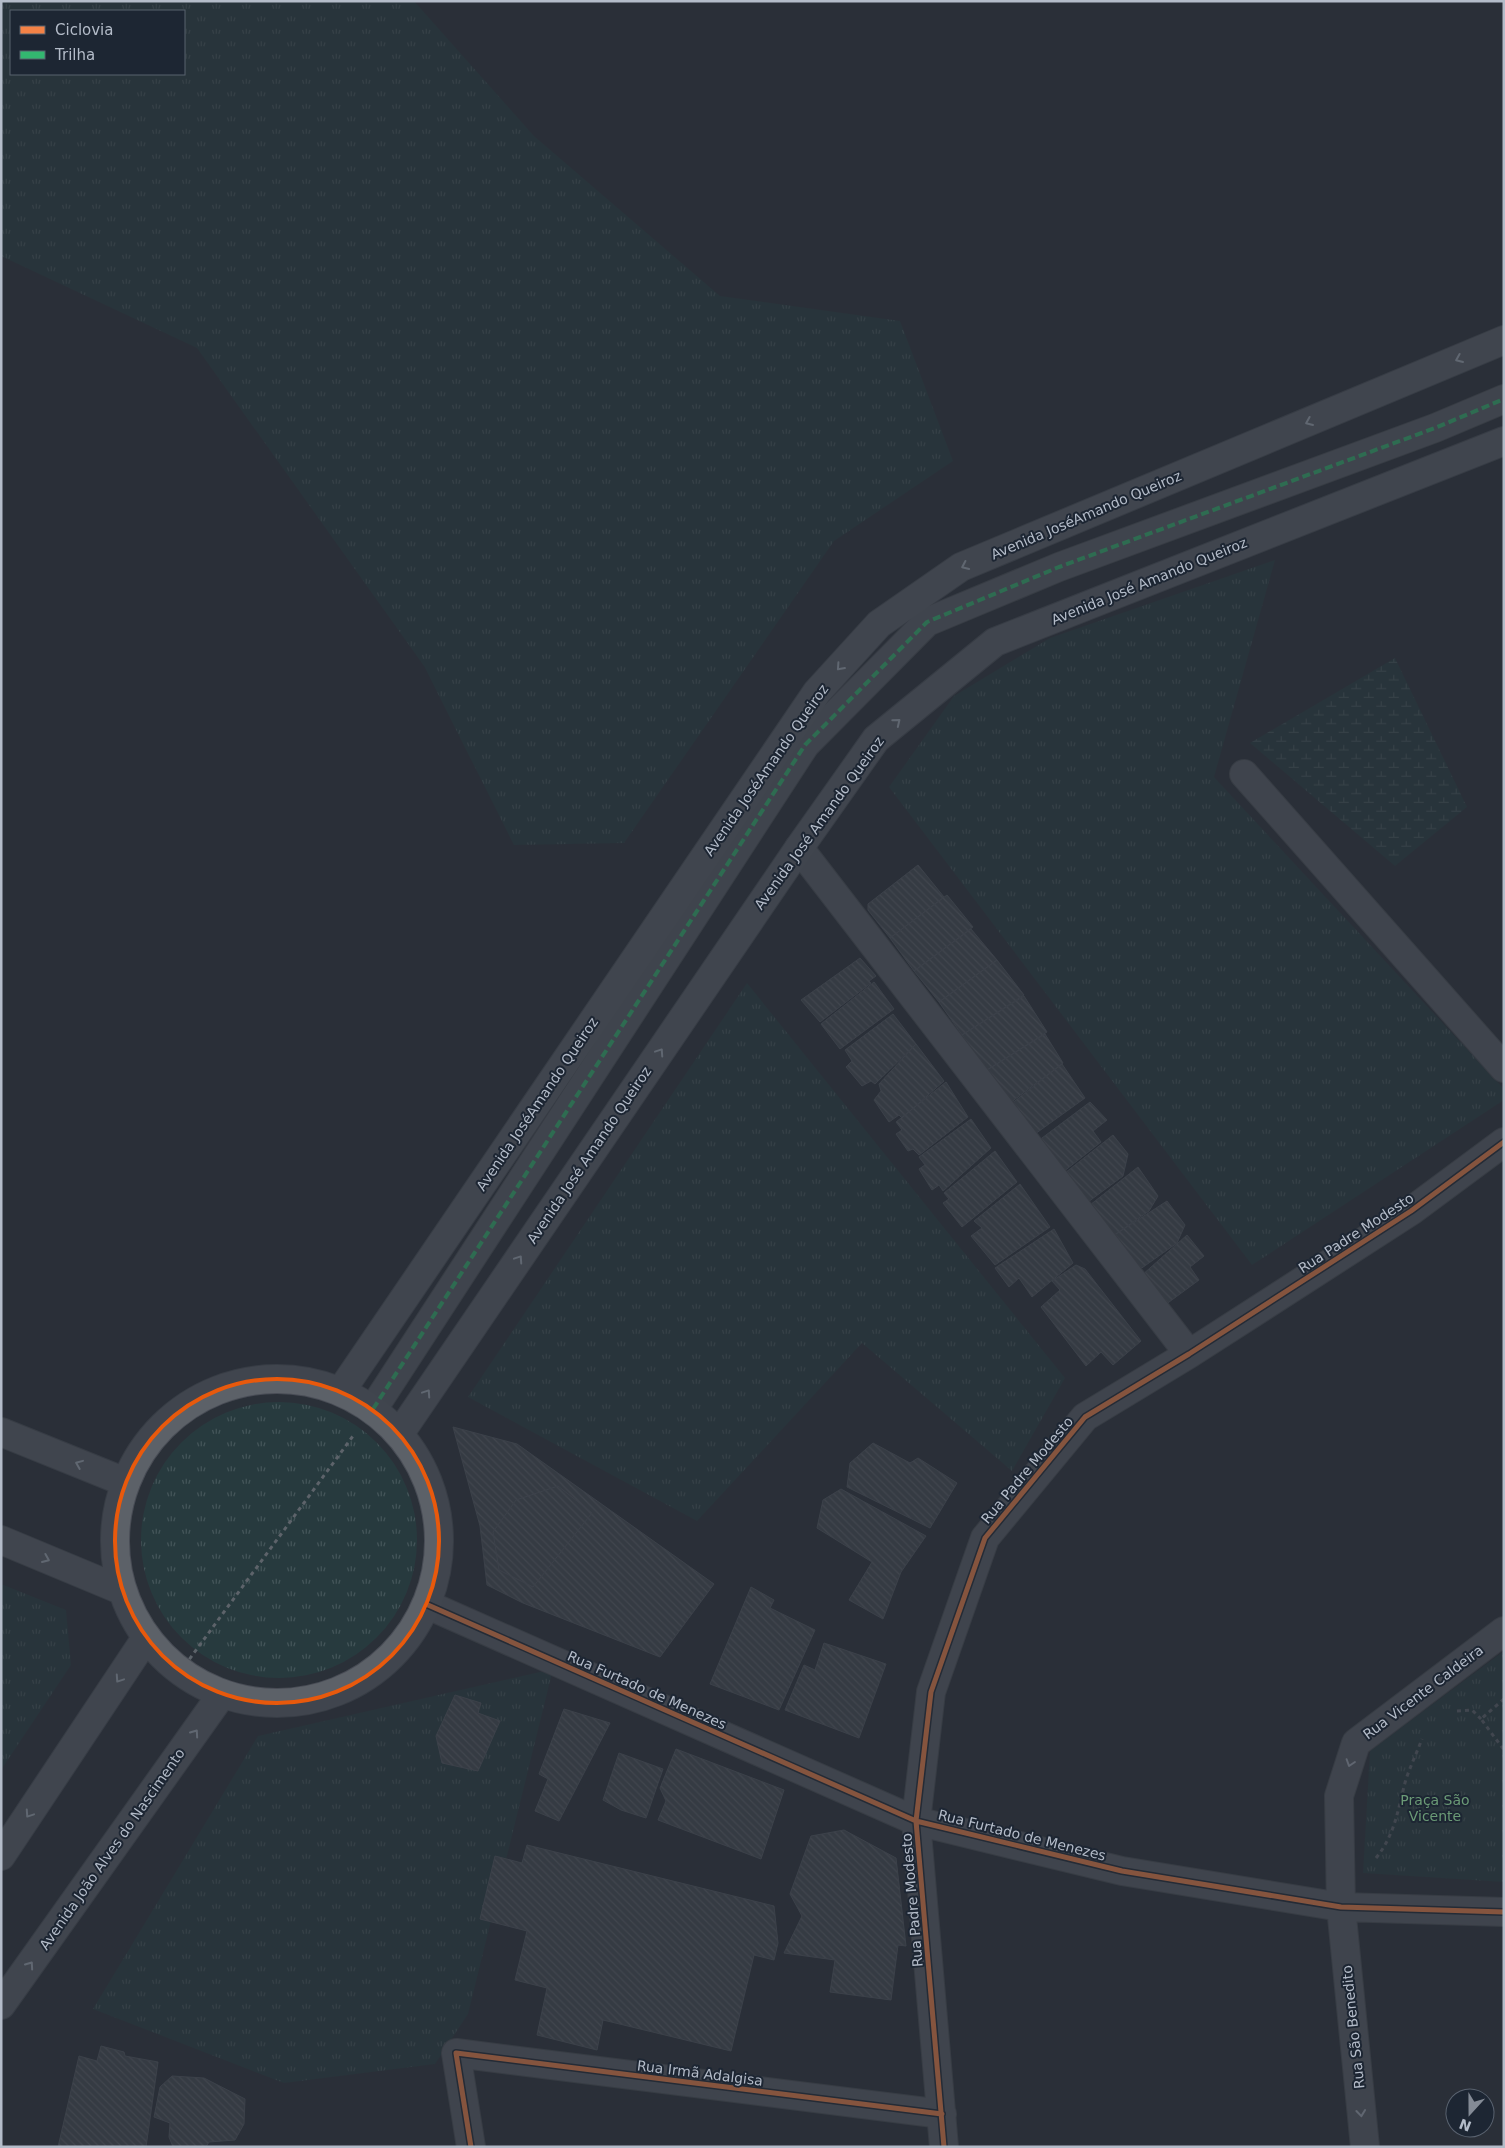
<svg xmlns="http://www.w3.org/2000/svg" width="1505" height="2148" font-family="'DejaVu Sans',sans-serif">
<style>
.grass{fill:url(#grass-tufts);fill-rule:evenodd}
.wetland{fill:url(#wetland-marsh)}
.building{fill:url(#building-back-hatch);stroke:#52575f}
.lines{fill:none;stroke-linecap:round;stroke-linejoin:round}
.minor-casing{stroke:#484c53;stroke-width:30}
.major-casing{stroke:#484c55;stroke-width:30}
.path{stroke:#5d636a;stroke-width:3;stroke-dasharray:4 4;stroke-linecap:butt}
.minor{stroke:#5a5e66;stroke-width:28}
.major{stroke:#5c6168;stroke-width:28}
.quiet{stroke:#33b770;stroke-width:4;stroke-dasharray:8 4;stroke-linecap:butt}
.cycleway-casing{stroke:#1d2633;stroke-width:8}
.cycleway{stroke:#f48246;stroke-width:5}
.oneway{stroke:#a2aab6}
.oneway2{stroke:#a2a9b5}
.marked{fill:none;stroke:#e8590c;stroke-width:4;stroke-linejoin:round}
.labels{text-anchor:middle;stroke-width:4;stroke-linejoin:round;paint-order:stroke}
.street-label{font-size:14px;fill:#b4bcc9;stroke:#1d2633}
.park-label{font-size:14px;fill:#6b9a76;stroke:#1d2633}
</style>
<defs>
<pattern id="grass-tufts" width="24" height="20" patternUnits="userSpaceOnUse" patternTransform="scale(1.25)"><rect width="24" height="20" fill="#273a3e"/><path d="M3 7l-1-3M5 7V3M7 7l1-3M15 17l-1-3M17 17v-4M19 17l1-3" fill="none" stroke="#445559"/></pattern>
<pattern id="wetland-marsh" width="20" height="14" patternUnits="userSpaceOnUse" patternTransform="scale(1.25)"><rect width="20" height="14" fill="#273a3e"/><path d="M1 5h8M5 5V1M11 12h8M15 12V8" fill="none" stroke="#445559"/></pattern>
<pattern id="building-back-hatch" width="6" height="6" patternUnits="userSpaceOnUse" patternTransform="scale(1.25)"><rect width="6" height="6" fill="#444950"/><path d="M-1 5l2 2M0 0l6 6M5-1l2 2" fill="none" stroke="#5d6168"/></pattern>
</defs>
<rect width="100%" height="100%" fill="#2a3038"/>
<path class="grass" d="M1,1H414L534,136L720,296L900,321L953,461L834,541L624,843L514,845L424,666L197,348L1,256ZM184,11V74H11V11Z
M1275,560L1214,777L1504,1089V1100L1252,1265L889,787L954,696L1050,638Z
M747,983L1065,1378L1012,1471L862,1343L697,1521L468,1397Z
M141 1540a138 138 0 1 1 276 0a138 138 0 1 1-276 0Z
M1,1584L66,1610L71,1665L1,1770Z
M1504,1651V1882L1363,1873L1370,1751Z
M553,1669L468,2014L435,2064L284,2083L93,2009L258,1736Z"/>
<path class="wetland" d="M1395,658L1467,807L1395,866L1250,743Z"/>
<path class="building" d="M918,865L944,897L890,938L868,910V904Z
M947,895L973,927L914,971L890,938Z
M971,929L997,960L939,1002L914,971Z
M860,958L876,976L869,981L871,983L820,1022L801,1000Z
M997,960L1024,995L962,1035L939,1002Z
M874,982L894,1009L840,1049L821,1024Z
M1024,996L1047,1032L987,1070L962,1035Z
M893,1014L916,1044L875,1084L871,1081L862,1086L846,1067L852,1061L845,1050Z
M1045,1034L1063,1063L1010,1103L987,1070Z
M916,1044L944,1081L902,1118L899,1115L889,1122L874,1100L881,1091L879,1084Z
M1062,1064L1085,1098L1035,1134L1011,1104Z
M946,1082L968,1117L919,1155L913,1149L908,1151L896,1134L902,1130L896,1122Z
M1090,1102L1107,1120L1093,1131L1101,1142L1063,1172L1038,1141Z
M971,1119L991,1148L943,1191L939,1185L932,1190L919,1169L925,1165L919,1157Z
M1113,1135L1128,1154L1123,1176L1088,1202L1065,1173Z
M995,1151L1017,1182L962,1227L943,1203L949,1199L944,1193Z
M1138,1167L1158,1196L1149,1211L1113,1236L1090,1205Z
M1020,1184L1050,1227L995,1265L971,1236L982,1228L974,1221Z
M1167,1201L1185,1225L1177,1243L1139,1270L1113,1236Z
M1054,1229L1073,1263L1032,1297L1019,1278L1009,1287L995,1268Z
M1187,1235L1204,1256L1190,1267L1199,1280L1165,1305L1141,1276Z
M1076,1265L1085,1269L1141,1341L1113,1365L1101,1352L1086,1366L1041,1307L1060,1290L1052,1281Z
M453,1427L517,1444L714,1584L660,1657L523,1603L487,1585L480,1526Z
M873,1443L910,1463L918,1458L957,1483L930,1528L847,1487L850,1463Z
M558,1486L592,1513L533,1587L499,1570L493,1532L516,1500Z
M841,1489L926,1536L901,1572L883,1619L849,1600L872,1562L817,1528L823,1500Z
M751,1587L774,1600L770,1608L815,1630L779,1710L710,1684Z
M824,1643L886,1664L859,1738L785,1710L804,1665L815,1670Z
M455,1695L481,1703L478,1713L500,1721L478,1771L442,1763L436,1736Z
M564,1709L610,1723L559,1821L535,1811L548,1779L539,1774Z
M676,1749L784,1790L761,1859L658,1820L666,1801L660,1788Z
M619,1753L663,1769L646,1818L621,1810L603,1800Z
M844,1830L896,1858L906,1946L898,1945L891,2000L830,1992L835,1960L784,1953L802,1916L790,1894L811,1836Z
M527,1845L774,1906L778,1943L774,1960L754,1955L731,2051L603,2020L597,2050L537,2035L547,1988L515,1980L527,1931L480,1919L495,1856L522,1863Z
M101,2046L124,2052L125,2056L158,2062L146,2147H58L79,2056L97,2061Z
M172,2076L204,2078L245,2099L244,2124L235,2140L209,2142L206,2147H173L169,2137L170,2123L154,2117L160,2087Z"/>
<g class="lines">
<g class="minor-casing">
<path id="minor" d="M1244,774L1504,1068
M799,848L1189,1354
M373,1409L805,745L927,622L1059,567L1435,428L1504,399
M428,1605L916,1821L1122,1871L1341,1907L1504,1912
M471,2147L456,2053L942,2114
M944,2147L916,1821L931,1692L985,1538L1085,1417L1189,1354L1411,1211L1504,1142
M1365,2147L1341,1907L1339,1796L1356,1743L1504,1631"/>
</g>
<g class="major-casing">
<path id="major" d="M115 1541a162 162 0 1 1 324 0a162 162 0 1 1-324 0Z
M341,1391L817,692L879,624L961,567L1504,340
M1,1432L125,1482
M400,1433L799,848L876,739L995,642L1504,441
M1,1540L121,1590
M1,1856L146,1638
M1,2005L222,1694"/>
</g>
<path class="path" d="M180,1672L353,1436
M1504,1699L1481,1719L1504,1750
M1457,1711L1472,1710L1481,1719
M1376,1858C1396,1833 1398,1808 1406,1779C1411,1765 1417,1752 1422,1739"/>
<use href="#minor" class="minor"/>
<use href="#major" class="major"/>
<path class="quiet" d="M373,1409L805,745L927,622L1059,567L1435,428L1504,399"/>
<g class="cycleway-casing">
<path id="cycleway" d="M428,1605L916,1821L1122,1871L1341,1907L1504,1912
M471,2147L456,2053L942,2114
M944,2147L916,1821L931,1692L985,1538L1085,1417L1189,1354L1411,1211L1504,1142"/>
</g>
<use href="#cycleway" class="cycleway"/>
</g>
<defs><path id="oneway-chevron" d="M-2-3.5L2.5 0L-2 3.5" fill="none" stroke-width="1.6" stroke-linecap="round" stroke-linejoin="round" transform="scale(1.25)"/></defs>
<g class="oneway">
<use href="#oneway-chevron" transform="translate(1459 359) rotate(157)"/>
<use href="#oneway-chevron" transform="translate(1309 422) rotate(157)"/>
<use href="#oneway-chevron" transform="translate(965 566) rotate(155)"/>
<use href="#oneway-chevron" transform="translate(840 667) rotate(132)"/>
<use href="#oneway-chevron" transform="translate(897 722) rotate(-39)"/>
<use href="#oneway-chevron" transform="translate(660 1052) rotate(-56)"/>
<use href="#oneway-chevron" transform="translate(519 1259) rotate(-56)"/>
<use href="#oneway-chevron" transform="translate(427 1393) rotate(-56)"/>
<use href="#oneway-chevron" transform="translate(79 1464) rotate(-158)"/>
<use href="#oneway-chevron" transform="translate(46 1559) rotate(23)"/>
<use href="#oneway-chevron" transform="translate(119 1679) rotate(124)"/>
<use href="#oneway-chevron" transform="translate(195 1733) rotate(-55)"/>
<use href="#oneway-chevron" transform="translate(29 1814) rotate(124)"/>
<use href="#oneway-chevron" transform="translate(30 1965) rotate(-55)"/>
</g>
<g class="oneway2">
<use href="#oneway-chevron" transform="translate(1350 1763) rotate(108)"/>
<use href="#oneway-chevron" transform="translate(1361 2113) rotate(84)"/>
</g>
<path d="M0 0H1505V2148H0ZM115 1541a162 162 0 1 1 324 0a162 162 0 1 1-324 0Z" fill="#2a3038" fill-opacity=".55" fill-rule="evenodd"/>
<path class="marked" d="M115 1541a162 162 0 1 1 324 0a162 162 0 1 1-324 0Z"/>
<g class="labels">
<g class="street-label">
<text transform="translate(1086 515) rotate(-23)" y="5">Avenida JoséAmando Queiroz</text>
<text transform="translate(1149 581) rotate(-22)" y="5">Avenida José Amando Queiroz</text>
<text transform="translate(766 770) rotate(-55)" y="5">Avenida JoséAmando Queiroz</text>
<text transform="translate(819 823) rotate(-54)" y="5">Avenida José Amando Queiroz</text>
<text transform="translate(537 1104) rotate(-56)" y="5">Avenida JoséAmando Queiroz</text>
<text transform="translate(589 1155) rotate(-56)" y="5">Avenida José Amando Queiroz</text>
<text transform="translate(1356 1233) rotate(-33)" y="5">Rua Padre Modesto</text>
<text transform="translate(1027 1470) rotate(-50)" y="5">Rua Padre Modesto</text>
<text transform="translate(647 1690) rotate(24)" y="5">Rua Furtado de Menezes</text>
<text transform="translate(1423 1692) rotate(-37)" y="5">Rua Vicente Caldeira</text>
<text transform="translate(1022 1835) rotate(14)" y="5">Rua Furtado de Menezes</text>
<text transform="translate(112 1849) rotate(-55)" y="5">Avenida João Alves do Nascimento</text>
<text transform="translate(912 1900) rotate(-95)" y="5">Rua Padre Modesto</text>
<text transform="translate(1353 2027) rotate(-96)" y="5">Rua São Benedito</text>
<text transform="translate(700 2073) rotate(7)" y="5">Rua Irmã Adalgisa</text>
</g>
<g class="park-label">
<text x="1435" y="1805">Praça São<tspan x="1435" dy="16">Vicente</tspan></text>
</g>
</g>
<rect width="1505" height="2148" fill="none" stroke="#b4bcc9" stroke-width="5"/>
<rect x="10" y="10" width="175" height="65" fill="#1d2633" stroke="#59626f"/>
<rect x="20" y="26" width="25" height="8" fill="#f48246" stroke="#59626f"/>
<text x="55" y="35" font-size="15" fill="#b4bcc9">Ciclovia</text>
<rect x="20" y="51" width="25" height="8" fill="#33b770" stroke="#59626f"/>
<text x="55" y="60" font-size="15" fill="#b4bcc9">Trilha</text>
<g transform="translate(1470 2113) rotate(201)"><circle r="24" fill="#1d2633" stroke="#59626f"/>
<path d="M0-4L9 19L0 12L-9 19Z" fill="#848b96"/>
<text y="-8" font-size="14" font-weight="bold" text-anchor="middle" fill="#b4bcc9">N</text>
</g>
</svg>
